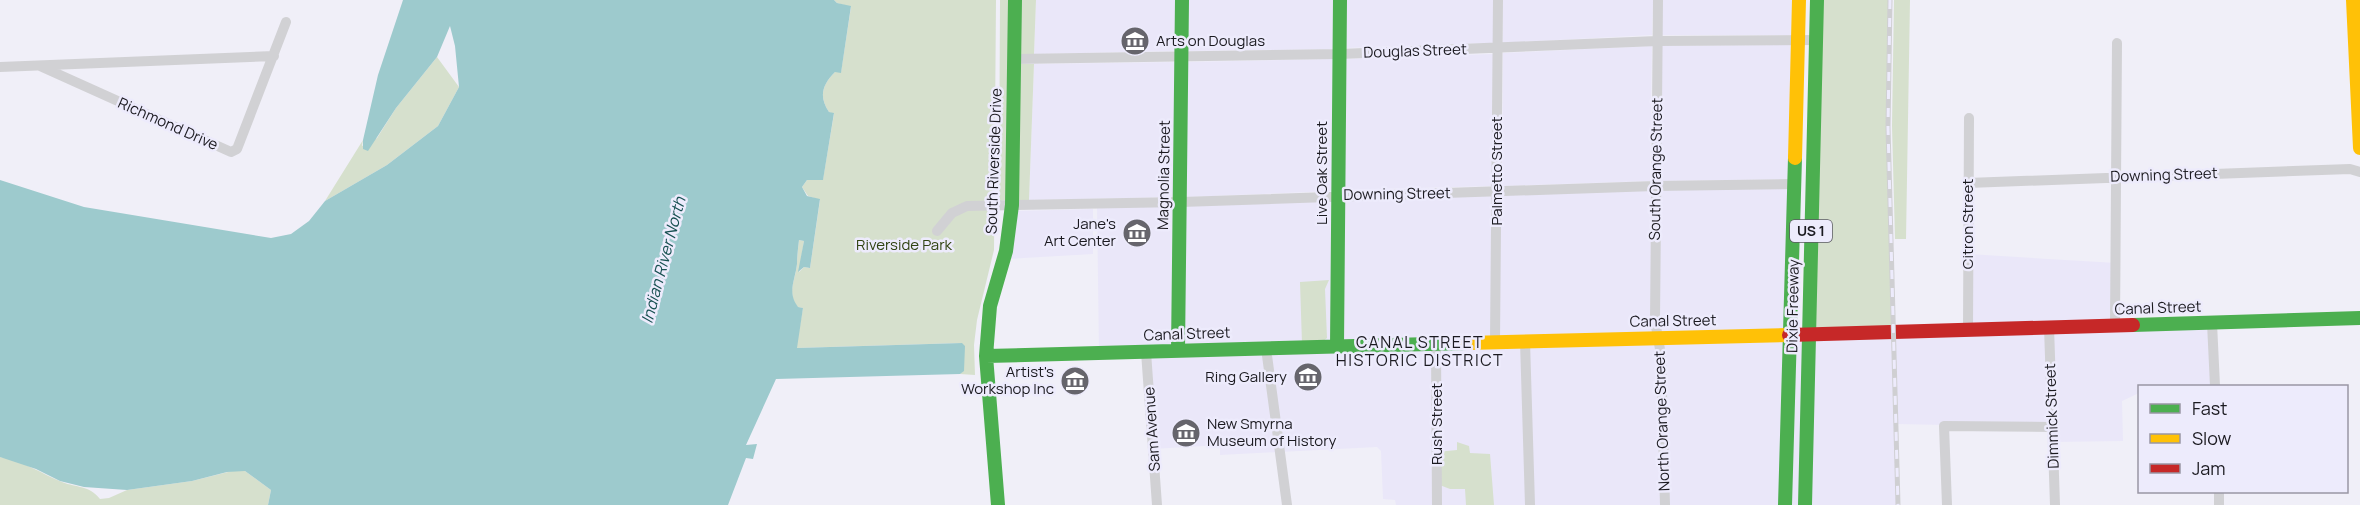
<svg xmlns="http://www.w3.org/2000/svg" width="2360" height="505" font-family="Manrope,sans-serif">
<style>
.built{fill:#eae7f9}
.green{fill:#d6e0cd}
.water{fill:#9dcacd}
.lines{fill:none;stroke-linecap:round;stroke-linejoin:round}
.street{stroke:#d1d1d4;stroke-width:10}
.fast{stroke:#4caf50;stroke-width:14}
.slow{stroke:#ffc107;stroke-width:14}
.jam{stroke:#c62828;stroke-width:14}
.rail-casing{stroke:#cfcfd2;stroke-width:5}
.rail{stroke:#edebfc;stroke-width:3;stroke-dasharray:9;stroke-linecap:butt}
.labels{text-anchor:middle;stroke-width:5;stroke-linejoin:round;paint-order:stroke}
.shield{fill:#edebfc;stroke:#5a5962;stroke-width:1.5}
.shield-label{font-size:14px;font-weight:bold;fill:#1b1a20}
.poi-label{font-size:15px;fill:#1b1a20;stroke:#edebfc;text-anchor:end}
.street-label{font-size:15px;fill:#1b1a20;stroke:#edebfc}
.park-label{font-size:15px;fill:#304311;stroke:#edebfc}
.water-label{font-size:16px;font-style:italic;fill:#175051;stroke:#edebfc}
.neighbourhood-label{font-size:16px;letter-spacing:1.5px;fill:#1b1a20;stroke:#edebfc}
</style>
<rect width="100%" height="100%" fill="#f0eff8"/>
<path class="built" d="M1036,0H1178L1177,51L1034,54Z
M1187,0H1335V49L1187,51Z
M1345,0H1494L1493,43L1344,48Z
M1503,0H1653L1652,35L1503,43Z
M1662,0H1794V35H1662Z
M1794,45L1789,179L1660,181L1662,46Z
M1652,46L1650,181L1502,186L1503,53Z
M1493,54L1492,186L1344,190V59Z
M1335,59L1334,191L1186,197L1187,62Z
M1177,62L1176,197L1029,200L1034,64Z
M1794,184L1789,334L1968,329V254L2116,263L2115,326L2212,323L2215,386H2140L2139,393L2122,401L2123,441L2053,442V427L1896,424L1898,505H1396L1395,500L1383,499L1381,451L1377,447L1220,455V445L1153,449L1146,352L1099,353L1097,204Z
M1093,209V254L1009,259L1016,211Z"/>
<path class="green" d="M834,0H996L994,250L977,320L974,345L975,375L960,374L964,370L962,343L796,348L803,308L797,307C787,291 795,282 797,264C797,257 798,248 799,240L804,241L799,272L804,267L810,268L820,200L808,196L802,187L807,180L823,179L834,114L829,112C818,96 823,84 835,72H841L851,7L837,3Z
M1000,0H1010L1007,200L999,201Z
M1020,0H1036L1034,54H1018Z
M1817,0H1890L1888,127L1893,331L1808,334Z
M1894,0H1910L1906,239H1895L1892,126Z
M437,57L459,87L438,126L387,165L325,201L363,140L362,146L377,138L396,108Z
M1018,64H1034L1029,200H1017Z
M1329,280L1325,289L1327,338L1322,342L1302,344L1300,282Z
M1457,442L1469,446L1470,453L1490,454L1494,505H1466L1465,489H1450L1437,484V452L1457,450Z
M0,457C22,460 42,474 62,482C77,488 89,485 100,499L109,498L127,490L192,481L236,470L245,471L271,490L268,505H0Z"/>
<path class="water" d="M403,0H834L837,3L851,6L841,73L835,72C823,84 818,96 829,112L834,113L823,180H807L802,187L807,196L820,199L810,268L804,267L798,272L804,241L799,240C798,248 797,257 797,264C795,281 787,292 798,307L803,308L797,348L962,343L965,346L964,371L960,374L776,379L746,445L757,444L753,459L746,458L728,505H268L271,490L245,471L227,472L192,481L127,490L84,487L60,481L36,469L0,457V180L84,207L271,238L291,234L309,221L325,201L387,165L438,126L459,87L455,46L450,26L437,57L396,108L368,151L363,149V140L378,75Z"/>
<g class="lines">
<path class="street" d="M1658,0L1655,321L1661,355L1665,505
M1013,59L1340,54L1657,41L1817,40
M40,66L231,152L237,149L286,22
M0,67L274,56
M1968,183L2350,169L2360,172
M937,231L952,213L967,206L1181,202L1655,186L1794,184
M2212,323L2215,386
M2115,326L2117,43
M2049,327L2055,505
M1968,329L1969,118
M1525,341L1530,505
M1495,342L1498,0
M1436,344L1437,505
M1266,348L1287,505
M1146,352L1157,505
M2219,492V505
M1947,505L1944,426L2053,427"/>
<path class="fast" d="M2133,325L2360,318
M1337,346L1340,0
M1178,350L1182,0
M986,356L1467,343
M998,505L986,356L990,306L1006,251L1012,205L1015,0
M1785,505L1795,158
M1805,505L1817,0"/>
<path class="slow" d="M2353,0L2360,148
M1795,158L1799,0
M1467,343L1789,335"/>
<path class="jam" d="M1789,335L2133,325"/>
<g class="rail-casing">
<path id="rail" d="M1890,0L1888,127L1898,505"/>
</g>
<use href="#rail" class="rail"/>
</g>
<defs>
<g id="museum-disc" transform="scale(1.5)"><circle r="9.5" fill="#66656c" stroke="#edebfc"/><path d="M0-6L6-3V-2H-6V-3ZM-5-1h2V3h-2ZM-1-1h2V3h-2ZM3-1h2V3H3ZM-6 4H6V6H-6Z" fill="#fff"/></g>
</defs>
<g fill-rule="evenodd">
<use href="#museum-disc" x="1135" y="41"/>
<use href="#museum-disc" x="1137" y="233"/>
<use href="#museum-disc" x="1308" y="377"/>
<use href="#museum-disc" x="1075" y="381"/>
<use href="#museum-disc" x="1186" y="433"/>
</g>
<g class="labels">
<rect class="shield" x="1790" y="220" width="42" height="22" rx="4.5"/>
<g class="shield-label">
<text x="1811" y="236">US 1</text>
</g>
<g class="poi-label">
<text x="1156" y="46" text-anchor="start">Arts on Douglas</text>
<text x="1116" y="229">Jane's<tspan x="1116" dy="17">Art Center</tspan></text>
<text x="1054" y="377">Artist's<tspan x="1054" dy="17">Workshop Inc</tspan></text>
<text x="1287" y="382">Ring Gallery</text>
<text x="1207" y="429" text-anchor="start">New Smyrna<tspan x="1207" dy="17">Museum of History</tspan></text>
</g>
<g class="street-label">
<text transform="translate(1415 51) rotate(-2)" y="5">Douglas Street</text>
<text transform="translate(168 124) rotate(24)" y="5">Richmond Drive</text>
<text transform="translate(994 161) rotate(-88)" y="5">South Riverside Drive</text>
<text transform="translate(1656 169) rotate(-89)" y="5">South Orange Street</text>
<text transform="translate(1497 171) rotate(-90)" y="5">Palmetto Street</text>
<text transform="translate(1322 173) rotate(-90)" y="5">Live Oak Street</text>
<text transform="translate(1164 175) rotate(-89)" y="5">Magnolia Street</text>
<text transform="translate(2164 175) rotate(-2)" y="5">Downing Street</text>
<text transform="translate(1397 194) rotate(-1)" y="5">Downing Street</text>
<text transform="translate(1968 224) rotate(-90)" y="5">Citron Street</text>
<text transform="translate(1793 306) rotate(-89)" y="5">Dixie Freeway</text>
<text transform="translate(2158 308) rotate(-2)" y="5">Canal Street</text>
<text transform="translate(1673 321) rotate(-1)" y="5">Canal Street</text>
<text transform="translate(1187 334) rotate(-2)" y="5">Canal Street</text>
<text transform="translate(2052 416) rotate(-92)" y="5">Dimmick Street</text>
<text transform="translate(1662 421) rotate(-92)" y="5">North Orange Street</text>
<text transform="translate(1437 424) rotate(-90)" y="5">Rush Street</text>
<text transform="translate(1152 429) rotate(-94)" y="5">Sam Avenue</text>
</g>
<g class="park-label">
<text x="904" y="250">Riverside Park</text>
</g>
<g class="water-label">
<text transform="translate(663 260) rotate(-75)" y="6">Indian River North</text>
</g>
<g class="neighbourhood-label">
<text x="1420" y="348">CANAL STREET<tspan x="1420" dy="18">HISTORIC DISTRICT</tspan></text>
</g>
</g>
<rect x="2138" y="385" width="210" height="108" fill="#edebfc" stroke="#9997a4" stroke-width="1.5"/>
<rect x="2150" y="404" width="30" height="9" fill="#4caf50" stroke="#9997a4" stroke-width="1.5"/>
<text x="2192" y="415" font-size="18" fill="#1b1a20">Fast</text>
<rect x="2150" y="434" width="30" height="9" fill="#ffc107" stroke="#9997a4" stroke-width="1.5"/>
<text x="2192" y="445" font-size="18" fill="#1b1a20">Slow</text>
<rect x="2150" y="464" width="30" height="9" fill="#c62828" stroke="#9997a4" stroke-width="1.5"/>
<text x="2192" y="475" font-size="18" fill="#1b1a20">Jam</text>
</svg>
